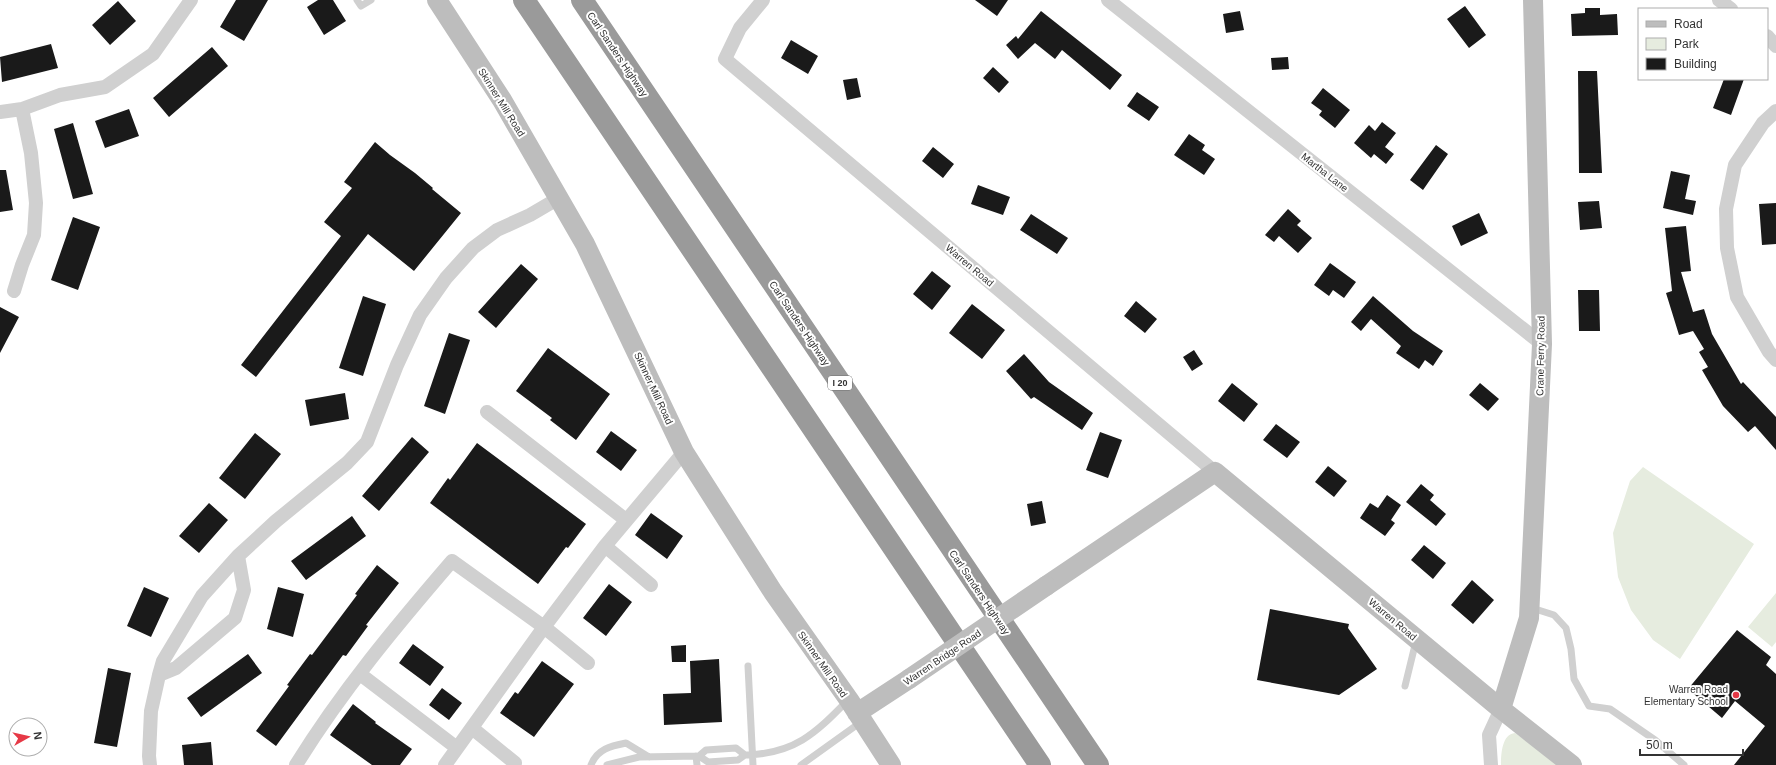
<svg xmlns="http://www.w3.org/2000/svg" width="1776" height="765" font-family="Helvetica,sans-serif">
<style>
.green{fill:#e6ecdf}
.building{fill:#1a1a1a}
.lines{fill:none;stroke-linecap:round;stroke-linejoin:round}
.lane{stroke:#d0d0d0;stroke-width:7}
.street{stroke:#d0d0d0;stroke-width:14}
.secondary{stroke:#bdbdbd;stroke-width:20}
.highway{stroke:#9a9a9a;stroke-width:22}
.secondary-bridge{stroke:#bdbdbd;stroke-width:20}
.poi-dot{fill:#e63946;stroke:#fff;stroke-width:1.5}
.labels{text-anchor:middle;stroke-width:4;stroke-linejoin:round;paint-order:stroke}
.shield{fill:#fff;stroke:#707070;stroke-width:1}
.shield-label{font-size:9px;font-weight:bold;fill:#333}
.street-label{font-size:10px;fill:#333;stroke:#fff}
.poi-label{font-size:10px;fill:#333;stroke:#fff;text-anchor:end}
</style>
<rect width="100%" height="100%" fill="#fff"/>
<path class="green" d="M1643,467L1754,544L1680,659L1653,640L1631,610L1618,577L1613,533L1630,481Z
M1776,593V642L1772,647L1748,627Z
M1515,733L1560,765H1501C1501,754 1502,734 1515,733Z"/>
<path class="building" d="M236,0H268L244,41L220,27Z
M318,0H333L346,21L324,35L307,7Z
M975,0H1008L997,16Z
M118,1L136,21L110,45L92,25Z
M1465,6L1486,35L1469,48L1447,19Z
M1585,8H1600V15L1617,14L1618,35L1572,36L1571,14L1585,13Z
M1041,11L1122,75L1110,90L1062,50L1055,59L1035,43L1018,59L1006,45L1016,36L1018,39Z
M1240,11L1244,30L1226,33L1223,14Z
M791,40L818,56L808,74L781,58Z
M51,44L58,68L2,82L0,57Z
M212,47L228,66L169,117L153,98Z
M1288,57L1289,69L1272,70L1271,58Z
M993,67L1009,82L999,93L983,78Z
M1578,71H1597L1602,173H1579Z
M857,78L861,97L847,100L843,80Z
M1724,79H1744L1731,115L1713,108Z
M1323,88L1350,110L1335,128L1319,115L1322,111L1311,103Z
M1137,92L1159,107L1149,121L1127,106Z
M129,109L139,136L105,148L95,121Z
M1382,122L1396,133L1385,147L1394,154L1386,164L1374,154L1371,158L1354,143L1369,125L1375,131Z
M73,123L93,194L73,199L54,129Z
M1189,134L1205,145L1202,150L1215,159L1204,175L1174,155Z
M375,142L390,155L415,173L433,188L432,189L461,213L414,271L368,234L256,377L241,365L341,236L324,222L352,188L344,182Z
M1436,145L1448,154L1423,190L1410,180Z
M933,147L954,164L943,178L922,161Z
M0,170H6L13,210L0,212Z
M1671,171L1690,175L1685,199L1696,201L1693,215L1663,208Z
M978,185L1010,197L1003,215L971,204Z
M1599,201L1602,228L1580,230L1578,202Z
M1776,203V244L1762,245L1759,204Z
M1288,209L1301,221L1297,225L1312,238L1298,253L1279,236L1274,242L1265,235Z
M1479,213L1488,233L1461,246L1452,226Z
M1031,214L1068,238L1057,254L1020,230Z
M73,217L100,227L78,290L51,280Z
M1686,226L1691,271L1681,272L1693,312L1704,309L1712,334L1741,384L1743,382L1776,417V450L1755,426L1748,432L1723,406L1702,370L1708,367L1699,352L1704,349L1693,331L1679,335L1666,293L1672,291L1665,228Z
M1330,263L1356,282L1344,298L1333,290L1329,296L1314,285Z
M521,264L538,279L496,328L478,312Z
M932,271L951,286L932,310L913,294Z
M1578,290H1599L1600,331H1579Z
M363,296L386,304L363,376L339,368Z
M1373,296L1413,331L1443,351L1433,366L1425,360L1419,369L1396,353L1401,346L1371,319L1361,331L1351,322Z
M1136,301L1157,319L1145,333L1124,316Z
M972,304L1005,330L982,359L949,333Z
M0,307L19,317L0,353Z
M449,333L470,340L445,414L424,406Z
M548,348L610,394L576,440L550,420L552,418L516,391Z
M1194,350L1203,364L1192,371L1183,357Z
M1024,354L1049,382L1093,413L1082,430L1034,397L1031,399L1006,371Z
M1232,383L1258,404L1244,422L1218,401Z
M1480,383L1499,399L1488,411L1469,395Z
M345,393L349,419L310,426L305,400Z
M1276,424L1300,442L1287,458L1263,440Z
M611,431L637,450L621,471L596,452Z
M1100,432L1122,440L1108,478L1086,470Z
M255,433L281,454L245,499L219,478Z
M412,437L429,452L379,511L362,496Z
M477,443L586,524L568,548L566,547L538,584L430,503L448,478L450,480Z
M1328,466L1347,481L1334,497L1315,482Z
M1421,484L1434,495L1430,500L1446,514L1436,526L1406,502Z
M1387,495L1401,505L1391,520L1395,523L1385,536L1360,518L1370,503L1378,508Z
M1042,501L1046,523L1031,526L1027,504Z
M209,503L228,520L199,553L179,536Z
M651,513L683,536L667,559L635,535Z
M352,516L366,536L306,580L291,561Z
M1424,545L1446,563L1433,579L1411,560Z
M377,565L399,583L366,625L368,626L346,656L343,655L276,746L256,731L289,686L287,685L310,654L312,655L357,595L355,594Z
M1472,580L1494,600L1473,624L1451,605Z
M609,584L632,602L606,636L583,618Z
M144,587L169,598L151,637L127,626Z
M278,587L304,594L293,637L267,629Z
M1270,609L1349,624L1348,628L1377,669L1339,695L1257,680Z
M1737,630L1771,657L1766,665L1776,674V765H1734L1765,726L1735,701L1722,718L1688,689Z
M413,644L444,667L430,686L399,663Z
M686,645V662H672L671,646Z
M248,654L262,673L201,717L187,698Z
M719,659L722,722L664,725L663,694L691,693L690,661Z
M542,661L574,684L534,737L500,713L515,692L518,694Z
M108,668L131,673L117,747L94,743Z
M442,688L462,703L449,720L429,705Z
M353,704L376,722L375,723L412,749L400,765H372L330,735Z
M211,742L213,765H184L182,745Z"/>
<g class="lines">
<path class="lane" d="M357,0L361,6L371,0
M1532,608L1554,615L1566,628L1571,649L1574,679L1589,706L1610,709L1655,740L1684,765
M748,666L753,765
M1405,686L1416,641
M696,756L697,765
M699,756L708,762L738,760L745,755
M591,765C597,749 611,746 626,743L649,757
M607,765L639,757L699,756L706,750L736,748L745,755C794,754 815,734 847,701
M801,765L861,722"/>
<path class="street" d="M763,0L740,28L725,59L1215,472
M1108,0L1542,344
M1719,0L1731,9
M1767,36L1776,46
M1776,111L1763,123L1735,165L1726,209L1727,248L1737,297L1769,352L1776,360
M0,112L22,109L60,95L105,87L153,54L191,0
M14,291L22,265L34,235L36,203L31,153L22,109
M487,412L626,520
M605,546L651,585
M360,674L457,748
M159,675L176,668L235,618L244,590L238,556
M472,728L515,763
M150,765L149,756L151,711L159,675L163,661L202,596L238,556L276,521L347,463L367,442L397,365L420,315L446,278L473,248L497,230L530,215L559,198
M296,765C341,692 396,626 452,561L544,627L588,663
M445,765L544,627L605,546L684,452
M1491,765L1489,735L1501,709"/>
<path class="secondary" d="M437,0L502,100L585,244L684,452L773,592L849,700L891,765
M1046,586L1215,472L1501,709L1572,765
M1501,709L1529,618L1542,344L1533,0
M857,713L909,679"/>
<path class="highway" d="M524,0L1040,765
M582,0L1098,765"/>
<path class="secondary-bridge" d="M909,679L1046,586"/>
</g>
<circle class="poi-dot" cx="1736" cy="695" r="4"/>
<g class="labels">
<rect class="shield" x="828" y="376" width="24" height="14" rx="3"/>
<g class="shield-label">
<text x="840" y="386">I 20</text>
</g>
<g class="street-label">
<text transform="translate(618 54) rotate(56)" y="4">Carl Sanders Highway</text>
<text transform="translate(502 102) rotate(58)" y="4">Skinner Mill Road</text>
<text transform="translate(1325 172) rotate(38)" y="4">Martha Lane</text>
<text transform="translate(970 265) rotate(40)" y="4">Warren Road</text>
<text transform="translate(800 323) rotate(56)" y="4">Carl Sanders Highway</text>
<text transform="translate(1540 356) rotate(-89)" y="4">Crane Ferry Road</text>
<text transform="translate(654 388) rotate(65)" y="4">Skinner Mill Road</text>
<text transform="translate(980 592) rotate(56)" y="4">Carl Sanders Highway</text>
<text transform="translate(1393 619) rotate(40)" y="4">Warren Road</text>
<text transform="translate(942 657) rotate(-34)" y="4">Warren Bridge Road</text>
<text transform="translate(823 664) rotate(55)" y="4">Skinner Mill Road</text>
</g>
<g class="poi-label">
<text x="1728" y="693">Warren Road<tspan x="1728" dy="12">Elementary School</tspan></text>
</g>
</g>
<rect x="1638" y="8" width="130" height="72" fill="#ffffff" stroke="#adadad"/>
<rect x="1646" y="21" width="20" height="6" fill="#bdbdbd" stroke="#adadad"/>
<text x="1674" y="28" font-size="12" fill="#333333">Road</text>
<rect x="1646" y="38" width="20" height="12" fill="#e6ecdf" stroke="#adadad"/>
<text x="1674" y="48" font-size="12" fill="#333333">Park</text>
<rect x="1646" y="58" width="20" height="12" fill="#1a1a1a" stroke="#adadad"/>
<text x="1674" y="68" font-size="12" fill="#333333">Building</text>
<g transform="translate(28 737) rotate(82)"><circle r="19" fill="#ffffff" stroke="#adadad"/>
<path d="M0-3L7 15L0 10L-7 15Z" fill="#e63946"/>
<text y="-6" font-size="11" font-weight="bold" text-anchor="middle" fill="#333333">N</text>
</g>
<path d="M1640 749v6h103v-6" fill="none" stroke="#333333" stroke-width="2"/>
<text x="1646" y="749" font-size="12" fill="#333333" stroke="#ffffff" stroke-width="3" paint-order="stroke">50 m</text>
</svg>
